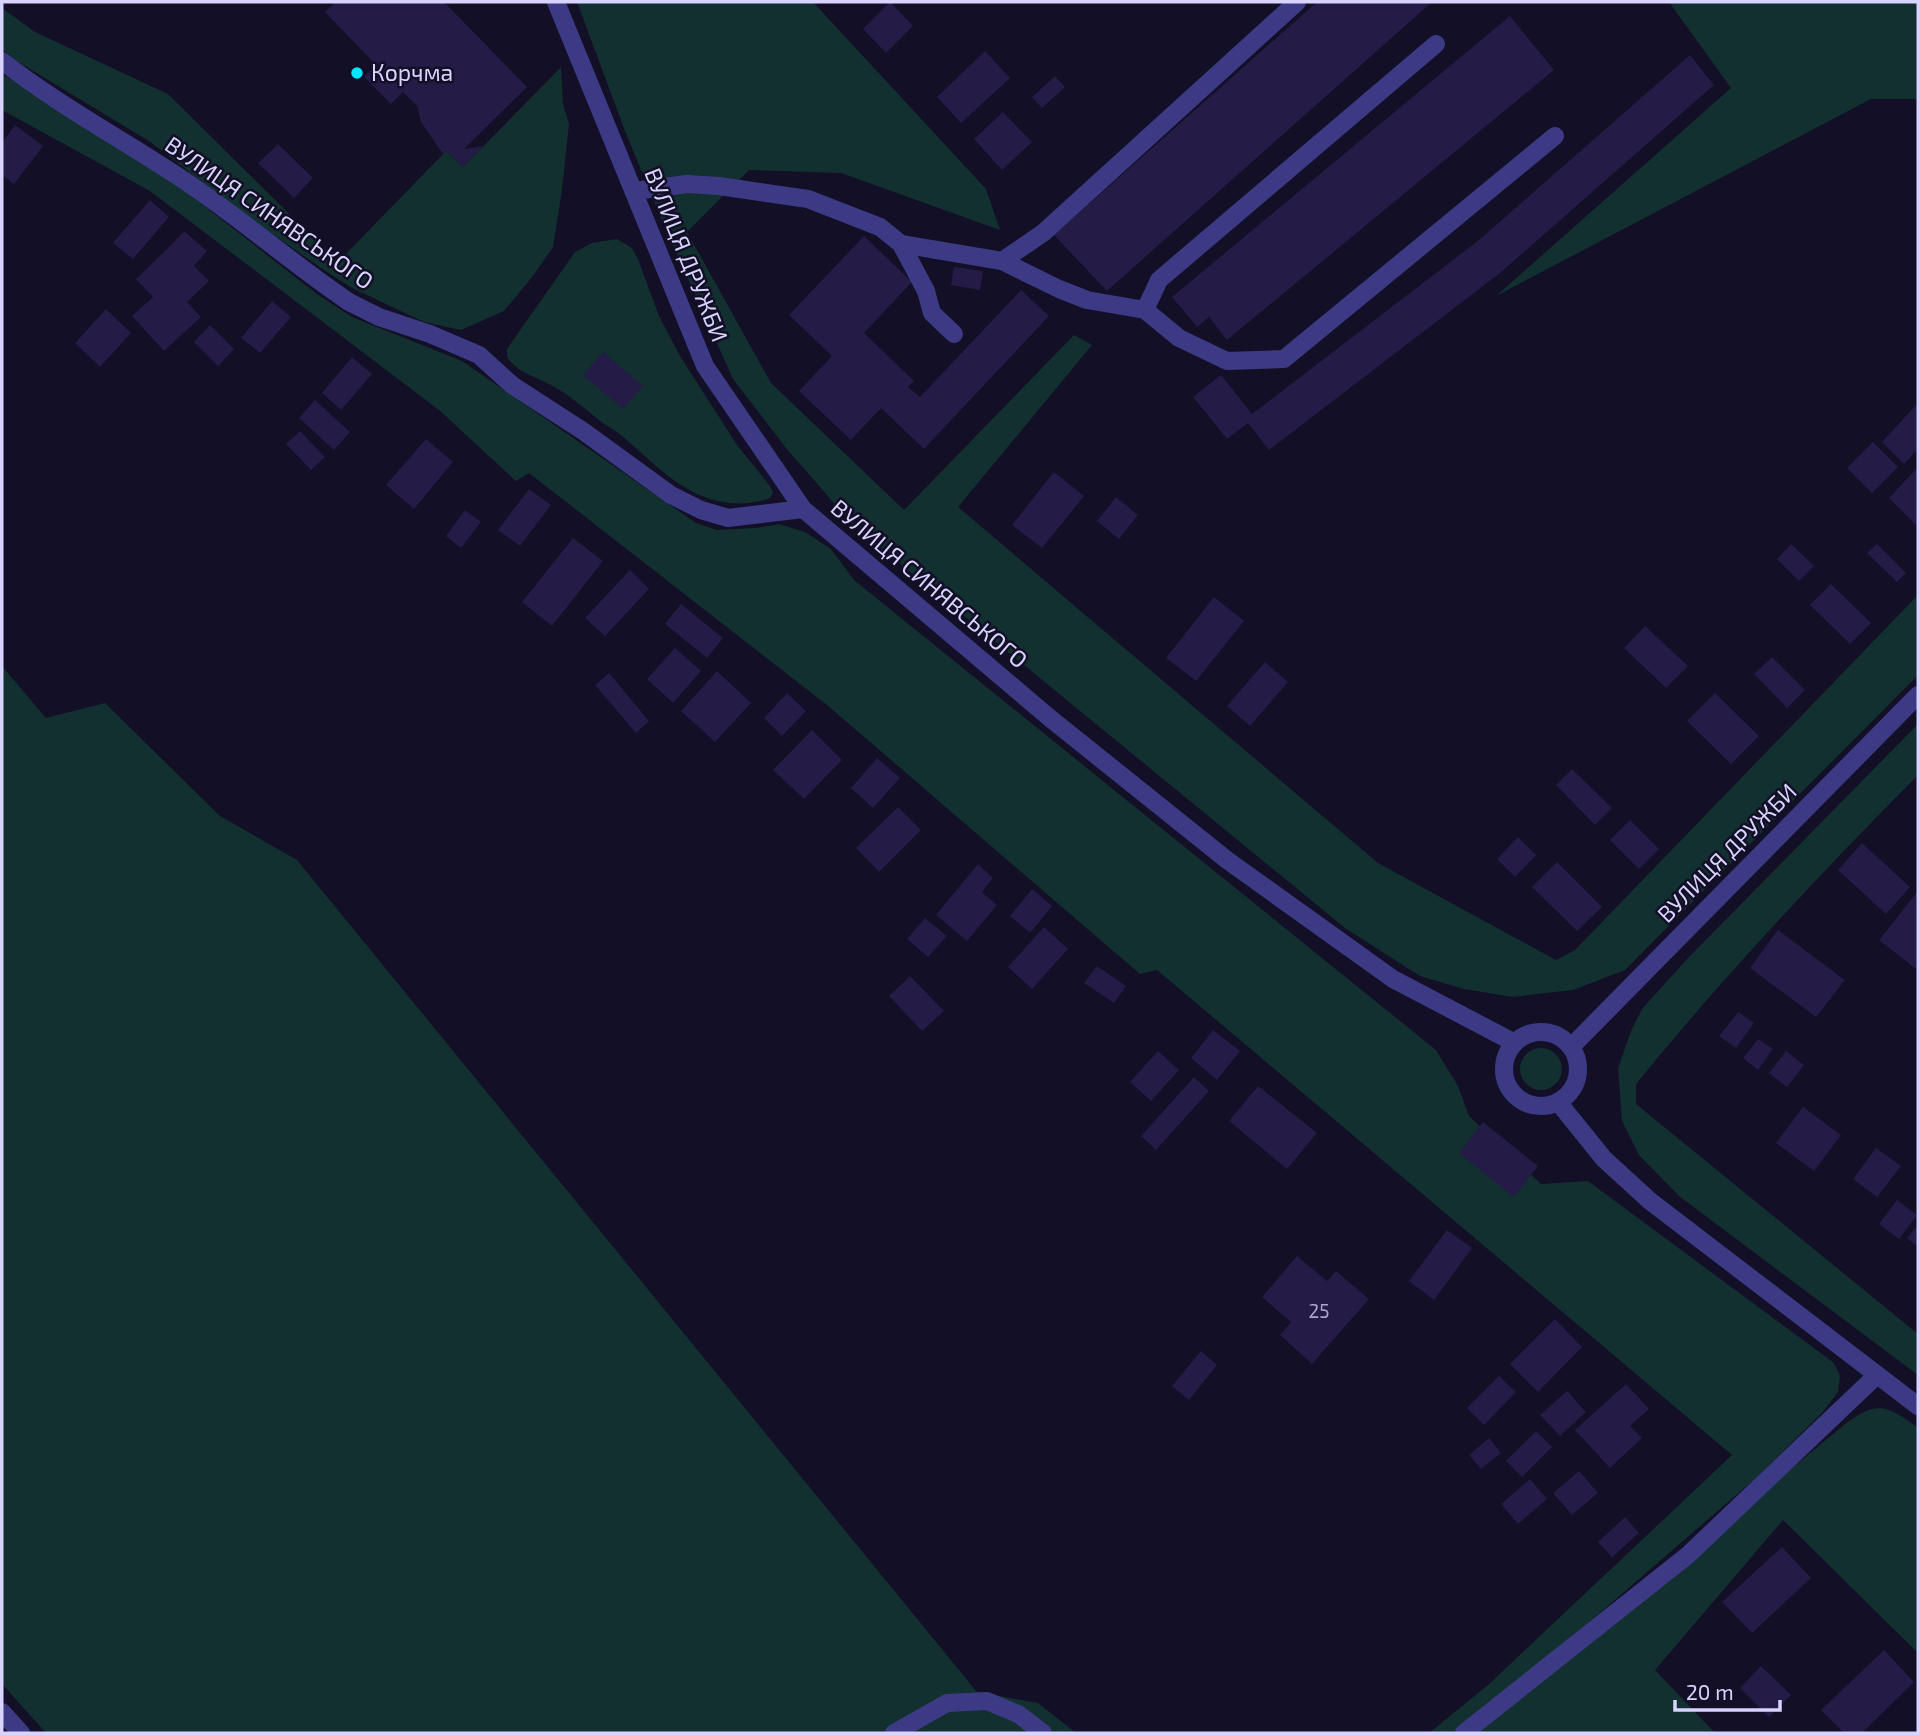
<svg xmlns="http://www.w3.org/2000/svg" width="1920" height="1735" font-family="'Exo 2',sans-serif">
<style>
.green{fill:#12302f}
.building{fill:#241b47}
.lines{fill:none;stroke-linecap:round;stroke-linejoin:round}
.service{stroke:#3d3a85;stroke-width:18}
.minor{stroke:#3d3a85;stroke-width:18}
.tertiary{stroke:#3d3a85;stroke-width:18}
.poi-dot{fill:#00e5ff;stroke:#130f26;stroke-width:2.5}
.labels{text-anchor:middle;stroke-width:5;stroke-linejoin:round;paint-order:stroke}
.number-label{font-size:19px;fill:#aca6d1}
.poi-label{font-size:23px;fill:#d9d4ff;stroke:#130f26;text-anchor:start}
.street-label{font-size:23px;fill:#d9d4ff;stroke:#130f26}
</style>
<rect width="100%" height="100%" fill="#130f26"/>
<path class="green" d="M577,2H813L986,189L1000,230L841,173L749,170L687,232L771,383L904,510L1074,335L1092,345L958,507L1378,863L1556,960L1575,950L1918,595V675L1625,970L1573,990L1512,997L1464,989L1420,976L1345,928L853,525L786,448L733,379L662,221L625,131Z
M1669,2H1918V99H1871L1496,296L1731,88Z
M2,8L35,32L168,94L338,262L446,151L463,167L561,67L563,104L569,124L562,190L553,247L533,276L504,311L461,330L424,322L352,288L321,268L244,214L149,141L15,60L2,49Z
M2,74L171,180L317,294L352,317L462,361L696,523L717,530L756,528L779,524L805,532L831,549L854,580L1436,1050L1458,1086L1469,1116L1541,1184L1588,1181L1834,1363L1840,1376L1838,1392L1822,1413L1757,1477L1498,1701L1502,1709L1845,1424C1877,1399 1889,1406 1918,1428V1653L1783,1520L1655,1670L1715,1733H1429L1488,1685L1732,1455L1157,970L1140,974L827,705L529,473L516,481L439,410L150,191L2,110Z
M617,239L632,248L638,259L659,316L680,356L737,445L770,486L773,493L770,498C749,506 723,505 702,496C673,484 652,462 629,442C621,434 612,429 603,423C586,410 570,395 551,385C535,376 518,373 507,357V349L575,252L592,243Z
M2,666L46,718L105,703L220,816L297,860L977,1692L1038,1703L1076,1733H46L2,1684Z
M1918,724V775C1820,874 1724,976 1636,1084V1104L1918,1334V1375L1679,1196L1639,1155L1622,1121L1618,1068L1631,1031L1642,1009L1687,959Z
M1520 1069a21 21 0 1 1 42 0a21 21 0 1 1-42 0Z"/>
<path class="building" d="M336,2H444L527,87L464,149L483,146L463,167L446,151L443,154L421,122L417,106L403,92L391,104L364,77L376,65L325,12Z
M890,2L913,26L886,53L863,29Z
M1317,2H1432L1107,291L1054,235Z
M1510,16L1554,70L1227,340L1209,317L1197,327L1172,297Z
M985,51L1010,78L961,123L937,97Z
M1690,55L1714,85L1500,273L1269,450L1248,423L1227,439L1193,397L1221,375L1252,414L1479,240Z
M1055,76L1065,87L1042,108L1032,97Z
M1003,112L1032,142L1002,170L974,139Z
M15,125L43,146L14,184L2,175V143Z
M278,144L313,178L294,198L258,163Z
M150,200L169,217L133,259L113,243Z
M184,231L207,251L194,266L209,281L187,302L201,317L164,351L132,316L153,297L136,279L172,244Z
M864,236L912,282L864,333L914,381L908,387L920,397L1021,290L1049,316L924,449L881,408L851,440L799,391L832,356L789,315Z
M954,267L983,271L980,290L951,285Z
M272,301L291,317L260,353L241,338Z
M106,309L131,333L100,367L75,343Z
M210,325L234,349L218,366L194,342Z
M603,352L643,386L623,409L583,375Z
M352,357L372,374L341,410L322,393Z
M315,400L350,432L334,450L299,418Z
M1918,403V449L1904,464L1882,442Z
M300,431L325,457L311,470L286,444Z
M426,439L453,462L414,509L386,485Z
M1873,442L1898,467L1872,493L1847,468Z
M1918,467V527L1889,498Z
M1054,472L1084,496L1042,548L1012,525Z
M529,489L551,505L520,546L498,530Z
M1116,497L1138,515L1119,539L1097,521Z
M465,510L481,522L461,548L446,536Z
M573,538L603,561L552,626L522,602Z
M1791,544L1814,566L1799,581L1777,559Z
M1877,544L1906,573L1897,582L1867,553Z
M630,570L649,589L605,636L585,618Z
M1831,584L1871,623L1850,644L1810,605Z
M1214,597L1244,621L1196,681L1166,658Z
M681,604L723,638L707,658L665,624Z
M1645,626L1688,666L1666,688L1624,648Z
M675,648L701,671L673,703L647,679Z
M1772,657L1805,690L1787,708L1754,674Z
M1265,662L1288,682L1250,726L1227,706Z
M717,671L751,703L715,742L681,711Z
M609,673L649,721L636,733L595,685Z
M787,693L806,711L782,736L764,718Z
M1715,693L1759,736L1731,764L1687,721Z
M812,730L842,760L804,799L773,770Z
M877,758L900,778L873,808L851,788Z
M1572,769L1612,808L1595,825L1556,785Z
M898,807L921,830L879,872L856,848Z
M1630,820L1659,849L1639,869L1610,840Z
M1518,837L1536,855L1515,877L1497,859Z
M1862,843L1910,887L1886,914L1838,870Z
M1557,862L1602,907L1577,931L1532,887Z
M978,864L993,878L982,892L997,905L967,941L936,915Z
M1032,889L1052,906L1030,933L1010,916Z
M1918,891V966L1916,969L1879,940Z
M925,918L947,936L928,957L907,939Z
M1044,927L1068,949L1032,989L1008,967Z
M1778,930L1845,980L1816,1017L1750,968Z
M1097,966L1126,986L1114,1003L1084,983Z
M910,976L944,1011L922,1031L889,996Z
M1738,1012L1754,1023L1736,1048L1719,1036Z
M1213,1030L1240,1051L1217,1080L1191,1058Z
M1758,1039L1773,1049L1758,1070L1743,1058Z
M1158,1051L1179,1070L1151,1101L1130,1082Z
M1786,1051L1804,1065L1787,1087L1769,1073Z
M1194,1077L1209,1091L1156,1150L1141,1136Z
M1258,1086L1317,1133L1287,1169L1229,1121Z
M1803,1107L1841,1135L1814,1171L1776,1143Z
M1483,1122L1538,1166L1514,1197L1459,1153Z
M1876,1148L1901,1166L1877,1197L1853,1179Z
M1897,1200L1917,1215L1899,1239L1879,1224Z
M1918,1225V1247L1907,1238Z
M1447,1230L1472,1248L1434,1300L1409,1281Z
M1297,1256L1327,1281L1336,1271L1369,1299L1312,1364L1280,1335L1291,1322L1262,1297Z
M1555,1319L1582,1347L1538,1392L1510,1364Z
M1201,1351L1217,1365L1189,1400L1172,1386Z
M1499,1376L1516,1392L1484,1425L1467,1408Z
M1626,1384L1649,1409L1630,1426L1642,1438L1610,1468L1575,1430Z
M1567,1391L1586,1412L1560,1436L1540,1415Z
M1536,1431L1552,1447L1522,1477L1506,1461Z
M1489,1438L1501,1453L1481,1469L1469,1455Z
M1579,1471L1598,1493L1572,1515L1553,1493Z
M1530,1479L1547,1499L1518,1524L1501,1504Z
M1625,1517L1639,1533L1612,1557L1598,1542Z
M1782,1547L1811,1578L1752,1633L1722,1602Z
M1884,1650L1914,1682L1862,1733H1844L1821,1710Z
M1761,1666L1791,1695L1769,1717L1740,1688Z"/>
<g class="lines">
<path class="service" d="M634,191L687,184L719,186L808,199L880,227L901,244L1002,261L1059,289L1087,300L1145,310L1179,338L1227,361L1284,359L1555,136
M901,244L926,291L932,313L954,334
M1002,261L1043,233L1297,2
M1145,310L1159,280L1436,44
M894,1733L947,1703L987,1701L1018,1714L1043,1733
M1464,1733L1688,1555L1877,1375"/>
<path class="minor" d="M2,61C57,104 118,137 176,175C236,214 290,262 349,302L379,317L430,334L479,355L512,385L583,431L671,495L701,510L728,518L803,509
M2,1712L21,1733"/>
<path class="tertiary" d="M556,2L705,366L803,509L1051,719L1227,860L1393,979L1515,1043
M1504 1069a37 37 0 1 1 74 0a37 37 0 1 1-74 0Z
M1571,1047L1918,695
M1558,1102L1604,1159L1650,1201L1918,1406"/>
</g>
<circle class="poi-dot" cx="357" cy="73" r="7"/>
<g class="labels">
<g class="number-label">
<text x="1319" y="1318">25</text>
</g>
<g class="poi-label">
<text x="371" y="81">Корчма</text>
</g>
<g class="street-label">
<text transform="translate(269 213) rotate(35)" y="8">ВУЛИЦЯ СИНЯВСЬКОГО</text>
<text transform="translate(686 255) rotate(68)" y="8">ВУЛИЦЯ ДРУЖБИ</text>
<text transform="translate(929 584) rotate(40)" y="8">ВУЛИЦЯ СИНЯВСЬКОГО</text>
<text transform="translate(1727 853) rotate(-45)" y="8">ВУЛИЦЯ ДРУЖБИ</text>
</g>
</g>
<rect width="1920" height="1735" fill="none" stroke="#d9d4ff" stroke-width="7"/>
<path d="M1675 1700v10h105v-10" fill="none" stroke="#d9d4ff" stroke-width="3.5"/>
<text x="1686" y="1700" font-size="21" fill="#d9d4ff" stroke="#130f26" stroke-width="5" paint-order="stroke">20 m</text>
</svg>
